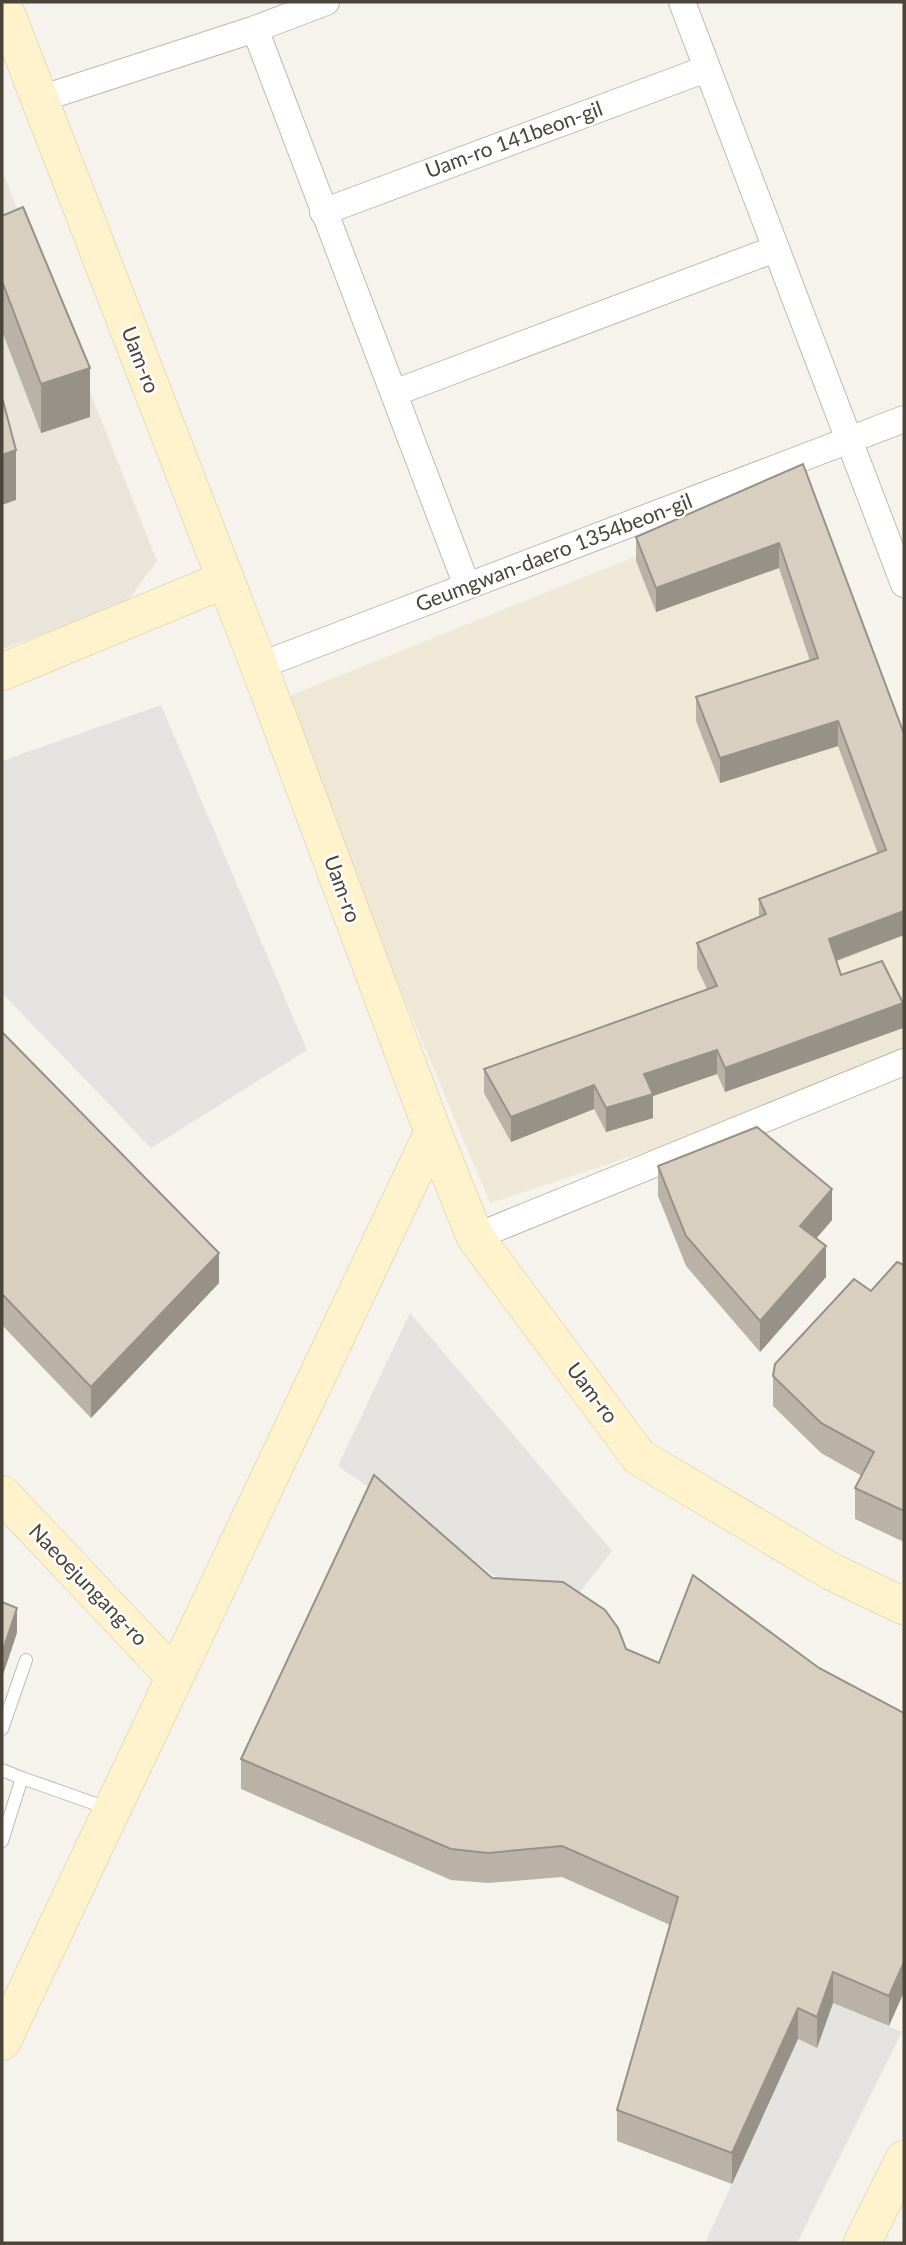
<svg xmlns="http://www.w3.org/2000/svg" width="906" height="2245" font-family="Lato,sans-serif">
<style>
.residential{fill:#eae5da}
.education{fill:#efe8d6}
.parking{fill:#e5e3e0}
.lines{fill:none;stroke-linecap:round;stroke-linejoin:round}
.lane-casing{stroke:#c2bbae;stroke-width:14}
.street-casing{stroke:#c2bbae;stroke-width:28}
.secondary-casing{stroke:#d6c79b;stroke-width:38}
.lane{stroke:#fff;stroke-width:12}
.street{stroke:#fff;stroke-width:26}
.secondary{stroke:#fff3cd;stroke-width:37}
.wall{fill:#bab2a6}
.shaded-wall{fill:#979187}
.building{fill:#d8cfc1;stroke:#979187;stroke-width:2}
.labels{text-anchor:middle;stroke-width:5;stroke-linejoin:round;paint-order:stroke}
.street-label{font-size:21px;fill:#4b4439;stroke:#fff}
</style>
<rect width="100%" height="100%" fill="#f6f3ec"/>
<path class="residential" d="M2,170L157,561L125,604L2,649Z"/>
<path class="education" d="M803,489L904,758V1067L490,1203L279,700Z"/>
<path class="parking" d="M161,705L307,1050L151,1148L2,993V761Z
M410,1313L612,1551L558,1620L338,1466Z
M833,2003L902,2032L797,2243H705L798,2039L817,2047Z"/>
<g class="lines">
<g class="lane-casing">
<path id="lane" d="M2,1729L26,1660
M2,1770L22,1778
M2,1841L22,1778L110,1809"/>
</g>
<g class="street-casing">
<path id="street" d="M682,2L904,584
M255,29L467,586
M40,99L255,29L326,2
M323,212L706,69
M394,393L775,249
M259,666L904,419
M475,1237L904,1062"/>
</g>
<g class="secondary-casing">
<path id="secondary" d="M2,2L259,666L433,1132L475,1237L639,1457L832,1572L904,1606
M2,672L224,580
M2,1494L173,1675
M2,2042L433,1132
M862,2243L904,2159"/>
</g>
<use href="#lane" class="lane"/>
<use href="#street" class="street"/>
<use href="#secondary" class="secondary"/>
</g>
<path class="wall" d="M2,216L90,417L41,433L2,331Z
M803,464L904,935L837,961L841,975L903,1028L725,1092L717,1074L653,1096V1118L606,1132L594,1109L511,1142L484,1093V1069L707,989L697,968V943L759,917V899L878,854L838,746L720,783L696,721V697L810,661L779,568L656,612L636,561V537Z
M2,1032L219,1283L91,1418L2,1325Z
M658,1166L832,1220L816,1239L826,1277L760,1352L686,1266L658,1196Z
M904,1265V1542L855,1519V1488L862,1476L821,1453L773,1406V1376L871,1291Z
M492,1578L626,1649L659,1663L819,1668L904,1713L889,2026L833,2003L817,2048L798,2039L732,2184L617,2141V2110L670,1925L562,1877L488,1883L451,1880L241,1789V1759Z"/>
<path class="shaded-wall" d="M90,368V417L41,433V384Z
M16,450V500L2,505V455Z
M779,543V568L656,612V588Z
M838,721V746L720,783V758Z
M904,911V935L829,963V939Z
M903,1003V1028L725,1092V1068Z
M717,1050V1074L653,1096V1118L606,1132V1108L644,1074Z
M594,1085V1109L511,1142V1117Z
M832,1189V1220L800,1257V1226Z
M826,1246V1277L760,1352V1321Z
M219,1253V1283L91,1418V1387Z
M17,1608V1633L2,1678V1653Z
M904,1962V1992L889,2026V1996Z
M833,1972V2003L817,2048V2017Z
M798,2008V2039L732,2184V2153Z"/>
<path class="building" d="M23,207L90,368L41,384L2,281V216Z
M2,401H3L16,450L2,455Z
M803,464L904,734V911L829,939L841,975L882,961L903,1003L725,1068L717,1050L644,1074L653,1094L606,1108L594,1085L511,1117L484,1069L717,986L697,943L766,914L759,899L886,850L838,721L720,758L696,697L818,658L779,543L656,588L636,537Z
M2,1032L219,1253L91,1387L2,1294Z
M757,1127L832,1189L800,1226L826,1246L760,1321L686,1236L658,1166Z
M897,1262L904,1265V1511L855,1488L874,1452L821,1423L773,1376L775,1364L854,1279L871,1291Z
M374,1475L492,1578L563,1582L605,1610L618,1628L626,1649L659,1663L693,1575L819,1668L904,1713V1962L889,1996L833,1972L817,2017L798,2008L732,2153L617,2110L678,1897L562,1846L488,1853L451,1849L241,1759Z
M2,1602L17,1608L2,1653Z"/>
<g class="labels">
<g class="street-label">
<text transform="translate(514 140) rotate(-20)" y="7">Uam-ro 141beon-gil</text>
<text transform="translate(140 360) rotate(69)" y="7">Uam-ro</text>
<text transform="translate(554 553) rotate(-21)" y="7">Geumgwan-daero 1354beon-gil</text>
<text transform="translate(342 889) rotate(70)" y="7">Uam-ro</text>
<text transform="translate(592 1393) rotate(53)" y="7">Uam-ro</text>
<text transform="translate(88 1585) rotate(46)" y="7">Naeoejungang-ro</text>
</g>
</g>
<rect width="906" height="2245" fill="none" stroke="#4b4439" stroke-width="7"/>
</svg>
